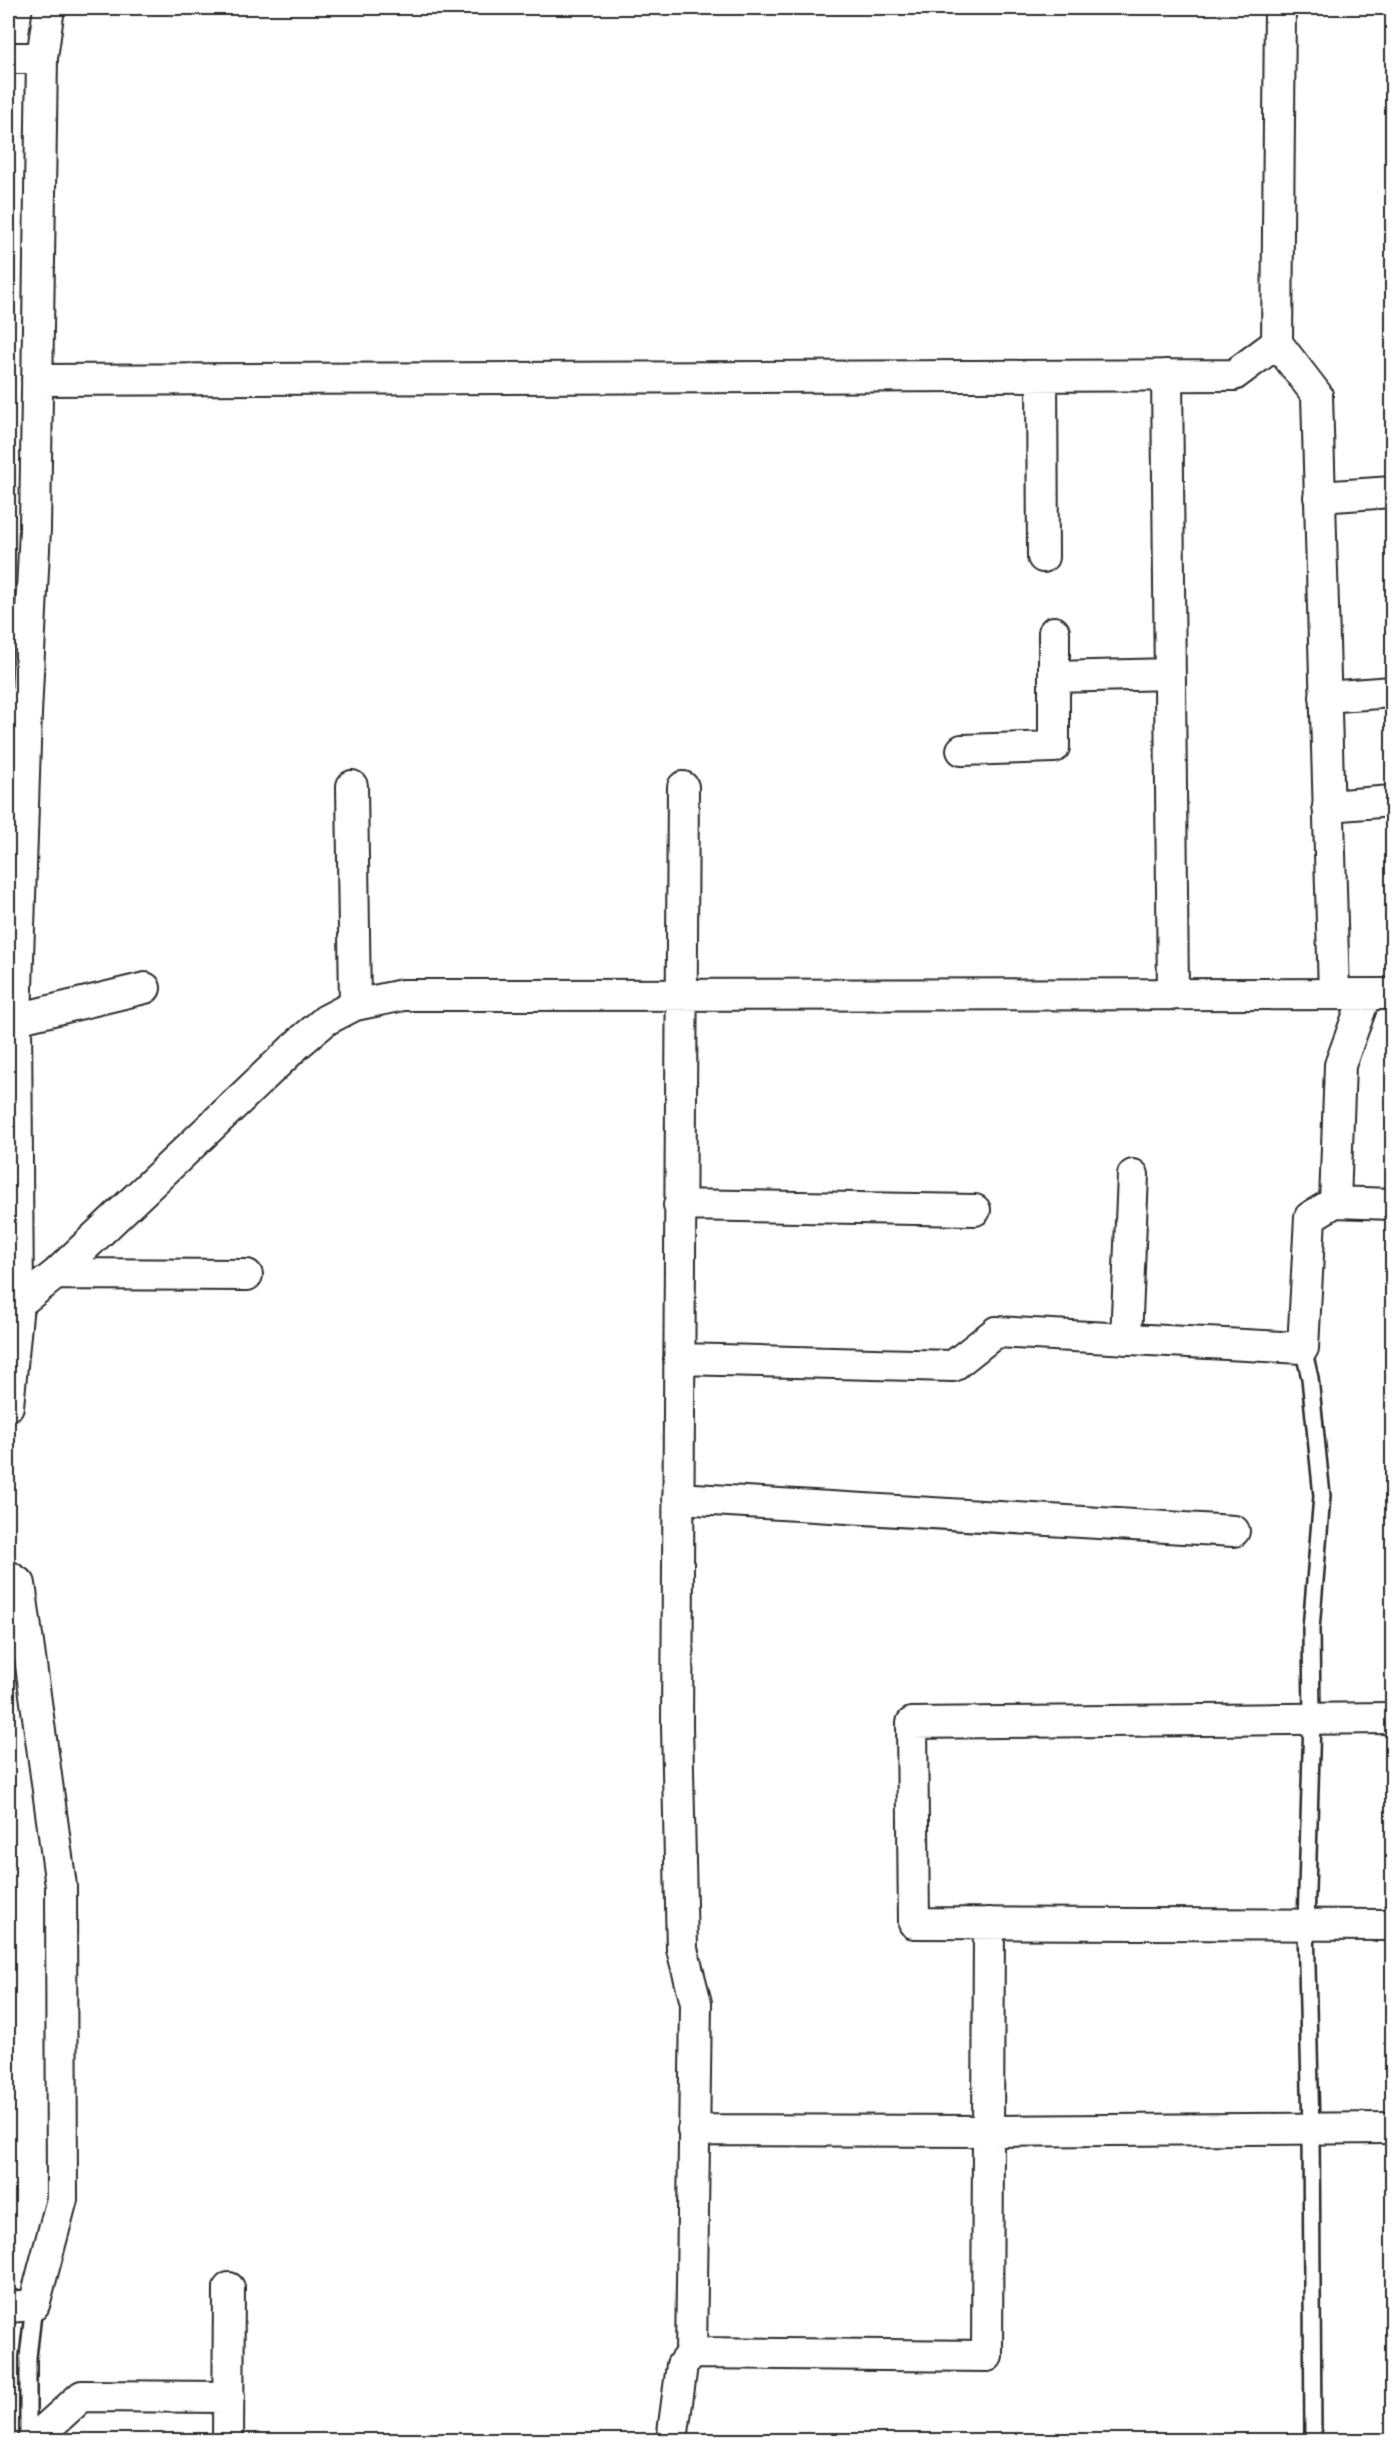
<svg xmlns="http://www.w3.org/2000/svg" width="1400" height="2448" font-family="Dekko,sans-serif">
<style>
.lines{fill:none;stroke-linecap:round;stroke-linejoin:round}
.service-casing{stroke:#2b2b2b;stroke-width:20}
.minor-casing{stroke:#2b2b2b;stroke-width:34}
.service{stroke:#fff;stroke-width:15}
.minor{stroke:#fff;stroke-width:30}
</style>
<rect width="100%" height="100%" fill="#fff"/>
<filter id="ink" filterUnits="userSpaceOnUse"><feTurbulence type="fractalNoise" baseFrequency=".0167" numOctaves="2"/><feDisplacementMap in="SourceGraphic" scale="12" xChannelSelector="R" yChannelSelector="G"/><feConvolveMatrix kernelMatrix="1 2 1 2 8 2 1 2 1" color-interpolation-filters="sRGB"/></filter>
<g filter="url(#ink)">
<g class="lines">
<g class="service-casing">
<path id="service" d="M1303,1348L1310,1378L1322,1496L1311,1629L1312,1719L1306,1925L1311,2129L1313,2440
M28,2440V2357L34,2305"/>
</g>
<g class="minor-casing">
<path id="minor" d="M1280,8L1277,343L1317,395L1334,994
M8,58H42
M1167,375L1173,994
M1042,376L1043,557
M37,380L1234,375L1277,343
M1319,497L1392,492
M1055,677L1170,674
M1325,697L1392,692
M962,750L1054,747V632
M352,786L355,1005
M1328,806L1392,801
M1366,994L1340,1065L1335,1202L1392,1204
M16,1019L145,988
M679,1205L975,1210
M56,1274L247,1275
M8,1307L18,1304L56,1274L300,1042L326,1020L355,1005L403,995L1392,994
M1126,1339L1133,1175
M679,1359L953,1366L996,1332L1303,1348L1310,1217L1335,1202
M8,1406L18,1304L16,1019L26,714L35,529L42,58L49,8
M678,1498L1234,1531
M8,1576L20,1584L61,1886L62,2199L34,2305L8,2307
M1392,1718L912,1723L914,1923L1392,1925
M693,2130L989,2131L1392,2128
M691,2353L987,2356L989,1923
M33,2440L82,2396L229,2397
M228,2440L229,2288
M672,2440L682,2365L691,2353L696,2003L682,1949L677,1726L683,787"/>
</g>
<use href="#service" class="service"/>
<use href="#minor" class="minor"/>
</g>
</g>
<rect width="1400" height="2448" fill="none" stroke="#fff" stroke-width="30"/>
<rect x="15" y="15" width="1370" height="2418" fill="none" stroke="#2b2b2b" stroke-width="2" filter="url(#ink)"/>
</svg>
